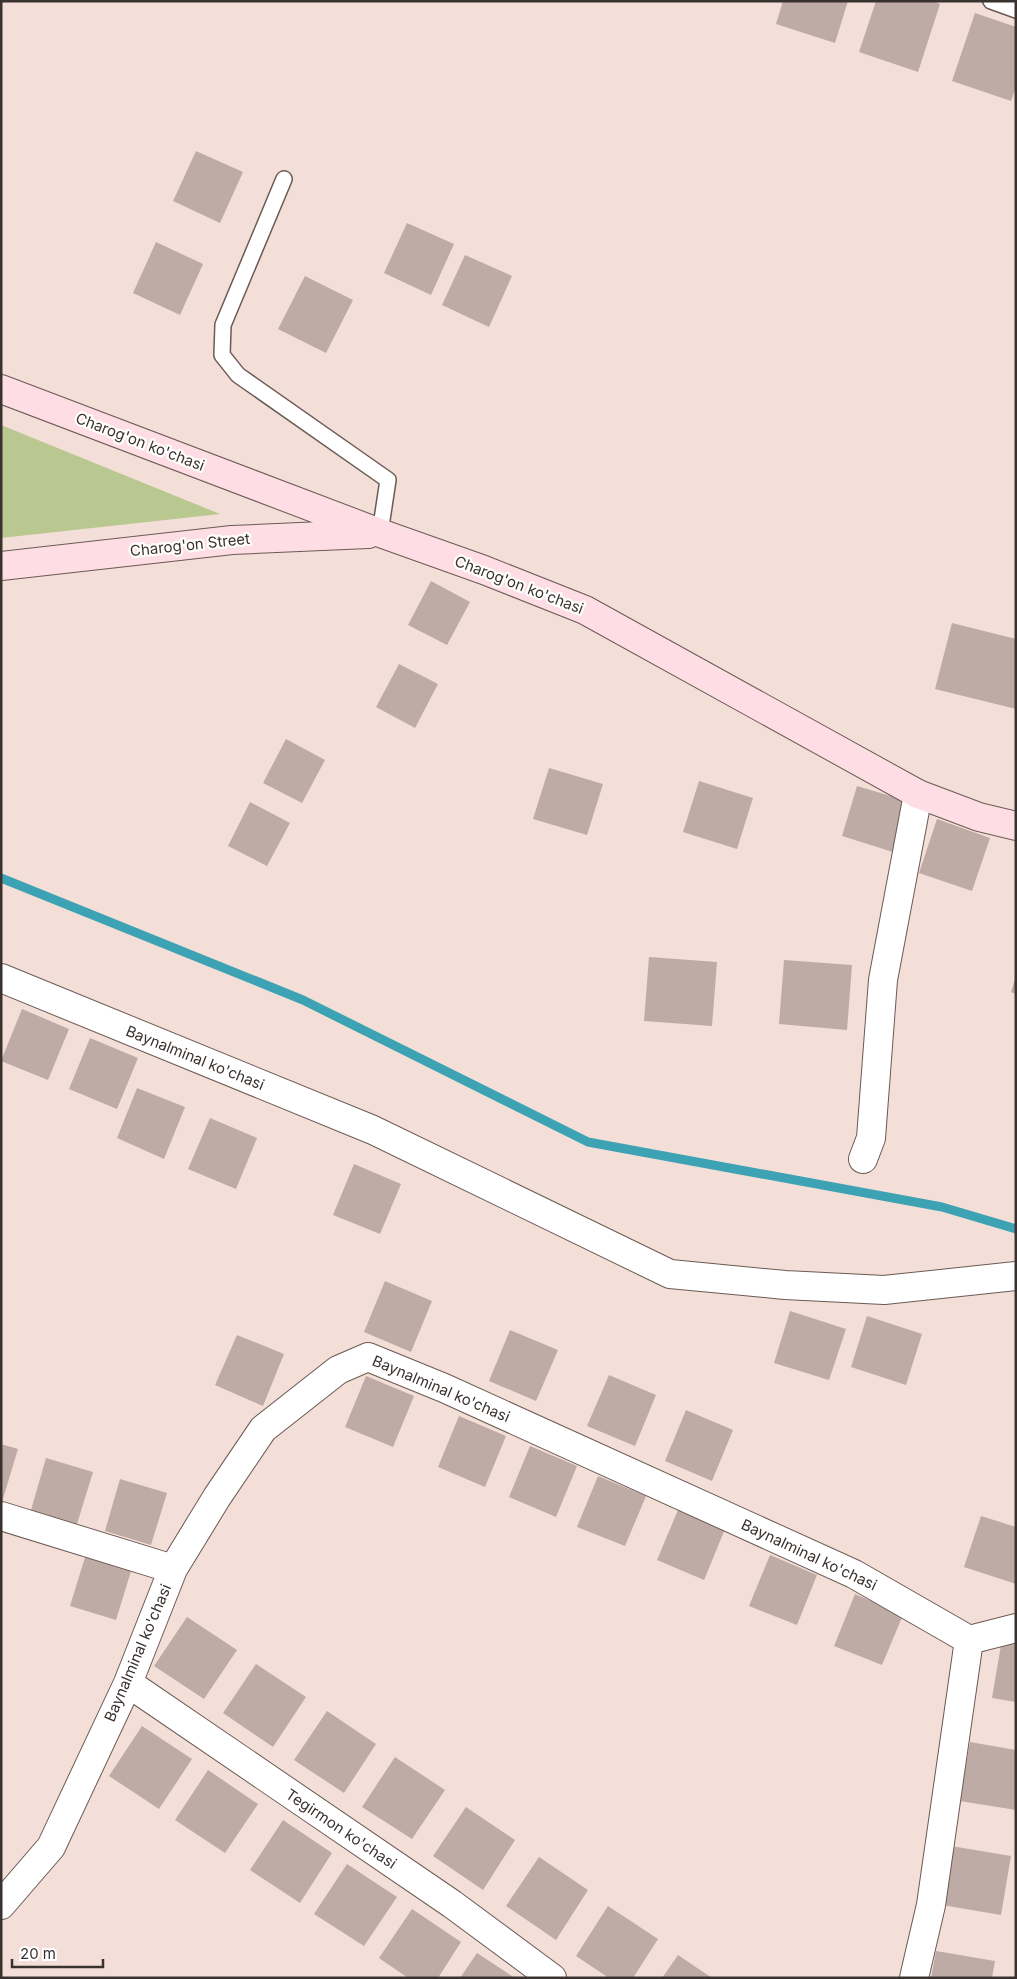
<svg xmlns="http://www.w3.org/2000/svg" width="1017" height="1979" font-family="Inter,sans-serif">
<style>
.green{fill:#b9c791}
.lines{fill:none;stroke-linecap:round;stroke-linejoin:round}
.stream{stroke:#3da2b3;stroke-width:9}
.building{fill:#beaba5}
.lane-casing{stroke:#6b5a54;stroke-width:18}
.street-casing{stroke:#6b5a54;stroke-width:30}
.secondary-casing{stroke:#6b5a54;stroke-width:30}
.lane{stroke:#fff;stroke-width:15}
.street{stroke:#fff;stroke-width:28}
.secondary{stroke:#fedde5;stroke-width:28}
.labels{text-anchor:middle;stroke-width:4.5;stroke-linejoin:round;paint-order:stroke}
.street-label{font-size:15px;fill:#3a322f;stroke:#fff}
</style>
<rect width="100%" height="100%" fill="#f3dfd8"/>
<path class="green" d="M1,425L220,514L1,538Z"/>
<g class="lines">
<path class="stream" d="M1,878L303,1000L588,1142L942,1207L1016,1229"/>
</g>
<path class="building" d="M783,1H848L835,43L776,24Z
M876,1H933L940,4L918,72L859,52Z
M975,13L1016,27V87L1011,101L952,81Z
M196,151L243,172L220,223L173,201Z
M407,223L454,244L431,295L384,273Z
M156,242L203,264L180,315L133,293Z
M465,255L512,276L489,327L442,305Z
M305,276L353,300L326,353L278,329Z
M431,581L470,602L447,645L408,625Z
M952,623L1016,639V709L935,689Z
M399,664L438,684L415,728L376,707Z
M286,739L325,760L302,803L263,783Z
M549,768L603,784L587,835L533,819Z
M699,781L753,798L737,849L683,832Z
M857,786L911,802L896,853L842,836Z
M250,802L290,823L267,866L228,846Z
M937,819L990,838L972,891L919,873Z
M649,957L717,962L712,1026L644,1021Z
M784,960L852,965L847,1030L779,1024Z
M1015,979H1016V994L1011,992Z
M22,1009L69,1029L48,1080L1,1061Z
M90,1038L138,1058L117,1109L69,1089Z
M137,1088L185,1107L164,1159L117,1138Z
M210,1118L257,1138L236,1189L188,1169Z
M354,1164L401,1184L380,1234L333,1215Z
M385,1281L432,1301L411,1352L364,1332Z
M790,1311L846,1329L829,1380L774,1363Z
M867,1316L922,1334L906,1385L851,1367Z
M510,1330L558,1350L536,1401L489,1381Z
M237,1335L284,1354L263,1406L215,1385Z
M609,1375L656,1395L635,1446L587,1426Z
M366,1376L414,1396L393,1447L345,1427Z
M686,1410L733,1430L712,1481L665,1461Z
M459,1416L506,1436L485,1487L438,1467Z
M1,1444L18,1449L2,1502L1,1501Z
M530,1446L577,1466L556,1517L509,1497Z
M46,1458L93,1472L77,1524L31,1510Z
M598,1476L646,1496L625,1546L577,1527Z
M120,1479L167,1493L151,1545L105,1531Z
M678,1510L725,1529L704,1580L657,1560Z
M981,1516L1016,1527V1584L964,1567Z
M86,1554L132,1568L116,1620L70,1606Z
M770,1555L817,1575L797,1625L749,1606Z
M855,1594L903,1615L882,1665L834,1646Z
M187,1617L237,1650L204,1699L154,1666Z
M1002,1639L1016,1641V1702L992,1698Z
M256,1664L306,1697L273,1747L223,1713Z
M327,1711L376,1744L344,1793L294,1760Z
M142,1726L192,1759L159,1809L109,1776Z
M970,1742L1016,1750V1810L960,1801Z
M395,1757L445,1790L412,1839L362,1807Z
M208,1770L258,1804L225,1853L175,1820Z
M466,1807L515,1840L483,1890L433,1856Z
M283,1820L332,1853L300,1903L250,1870Z
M951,1846L1011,1856L1001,1915L942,1905Z
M539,1857L588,1890L556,1940L506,1906Z
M347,1864L397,1897L364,1946L314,1914Z
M608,1906L658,1939L633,1978H609L576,1956Z
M412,1909L461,1942L438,1978H408L379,1958Z
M936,1951L995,1961L992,1978H931Z
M477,1953L515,1978H460Z
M678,1955L712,1978H662Z"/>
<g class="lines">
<g class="lane-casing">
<path id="lane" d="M991,1L1016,10
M284,179L223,325L222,355L238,375L388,480L380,533"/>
</g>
<g class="street-casing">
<path id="street" d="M1,978L373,1130L670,1274L785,1285L884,1290L1016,1276
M863,1159L871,1138L883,980L918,794
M1,1516L173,1569
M128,1683L452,1904L552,1978
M1,1905L51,1847L128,1683L173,1569L217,1497L263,1429L338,1370L368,1357L444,1388L854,1574L969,1640L1016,1628
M914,1978L931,1905L969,1640"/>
</g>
<g class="secondary-casing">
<path id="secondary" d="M1,389L380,533L484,570L585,610L918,794L979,817L1016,826
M1,566L232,540L368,534"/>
</g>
<use href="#lane" class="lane"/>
<use href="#street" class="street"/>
<use href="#secondary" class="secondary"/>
</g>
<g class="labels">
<g class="street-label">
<text transform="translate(140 442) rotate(21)" y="5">Charog'on ko'chasi</text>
<text transform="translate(190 545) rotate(-6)" y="5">Charog'on Street</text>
<text transform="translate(519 585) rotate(21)" y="5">Charog'on ko'chasi</text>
<text transform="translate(195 1058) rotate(22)" y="5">Baynalminal ko'chasi</text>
<text transform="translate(441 1389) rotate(23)" y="5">Baynalminal ko'chasi</text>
<text transform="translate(809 1555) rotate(25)" y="5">Baynalminal ko'chasi</text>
<text transform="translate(138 1653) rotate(-67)" y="5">Baynalminal ko'chasi</text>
<text transform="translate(341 1829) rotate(34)" y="5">Tegirmon ko'chasi</text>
</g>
</g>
<rect width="1017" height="1979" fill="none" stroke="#3a322f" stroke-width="5"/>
<path d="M12 1959v8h91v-8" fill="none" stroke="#3a322f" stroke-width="2.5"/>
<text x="20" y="1959" font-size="15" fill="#3a322f" stroke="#ffffff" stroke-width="4" paint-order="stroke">20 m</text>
</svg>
